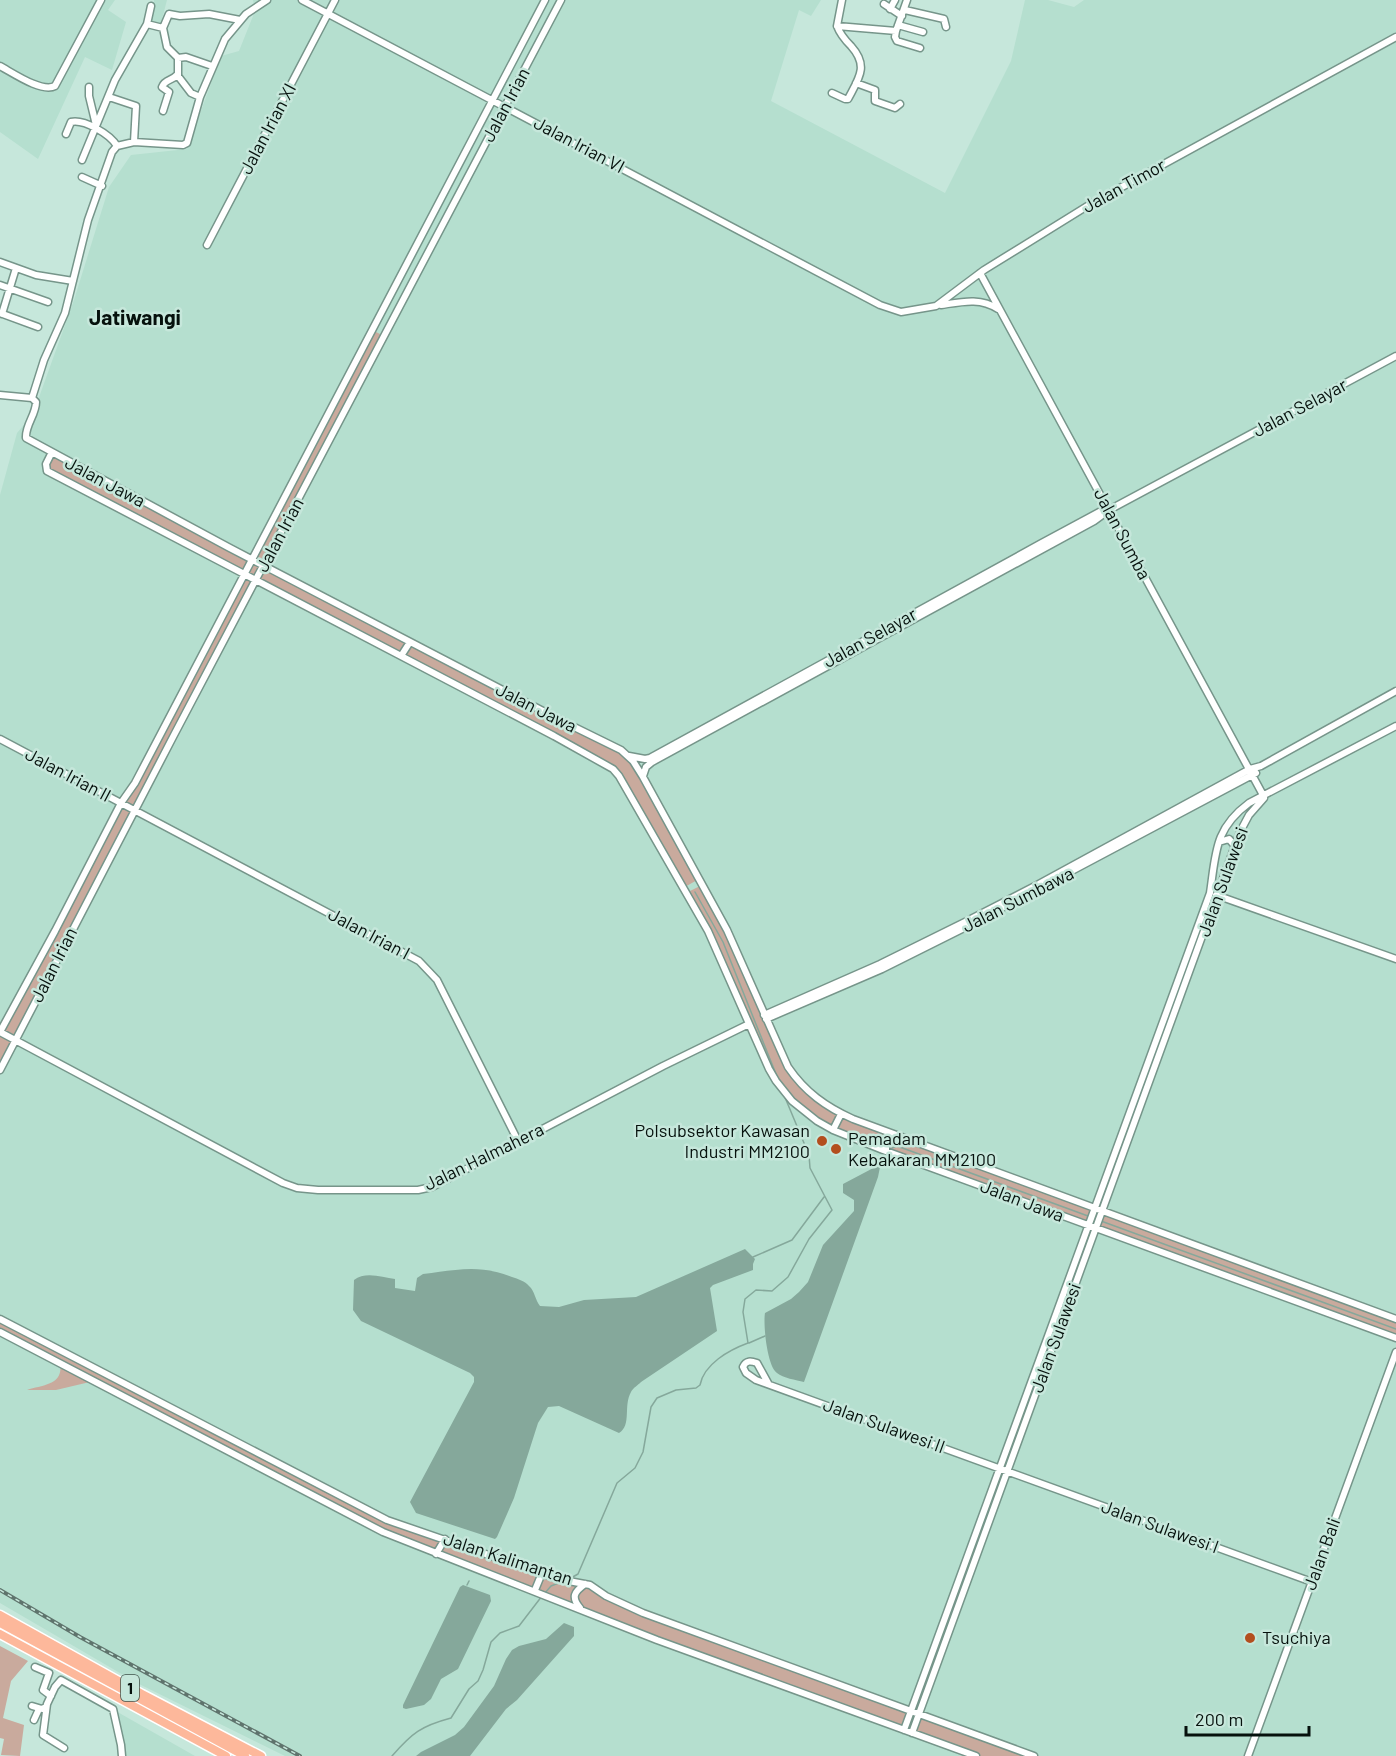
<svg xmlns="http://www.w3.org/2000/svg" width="1396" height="1756" font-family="Barlow,sans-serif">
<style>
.built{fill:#b5dfcf}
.green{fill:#c9aa9d}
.water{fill:#85a89b}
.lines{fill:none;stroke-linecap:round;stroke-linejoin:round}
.stream{stroke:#85a89b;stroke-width:1.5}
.minor-casing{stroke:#76958a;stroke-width:9}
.highway-casing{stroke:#fff;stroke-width:11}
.minor{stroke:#fff;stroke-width:6}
.highway{stroke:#fdb89b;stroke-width:8}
.rail-casing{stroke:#5f746d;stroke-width:4}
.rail{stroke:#c6e7db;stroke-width:1.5;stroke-dasharray:4.5;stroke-linecap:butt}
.poi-dot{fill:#b34e1e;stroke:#c6e7db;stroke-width:2}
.labels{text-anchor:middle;stroke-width:5;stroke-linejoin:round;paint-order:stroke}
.shield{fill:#c6e7db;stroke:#40514b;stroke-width:1.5}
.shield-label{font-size:16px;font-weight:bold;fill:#06110d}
.street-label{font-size:18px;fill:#06110d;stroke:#c6e7db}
.poi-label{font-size:18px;fill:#06110d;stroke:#c6e7db;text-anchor:start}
.quarter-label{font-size:21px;font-weight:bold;fill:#06110d;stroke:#c6e7db}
</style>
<rect width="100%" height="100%" fill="#c6e7db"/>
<path class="built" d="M0,0H115L108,10L126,22L112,70L85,57L38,159L0,132Z
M154,0H167L160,27L151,25Z
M253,0H821L811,16L799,10L771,101L945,193L1011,61L1025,0H1048L1074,7L1084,0H1396V1756H285L137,1683L0,1603V495L17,433L33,414L74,300L109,187L131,155L187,149L221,56L239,51L255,11Z
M114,1710L195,1756H118Z"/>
<path class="green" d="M372,330L384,336L264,565L629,756L699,879L683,888L613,769L256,580L0,1070V1032L135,783L244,574L47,471L51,454L252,559Z
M702,885L739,954L788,1067L829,1108L1094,1208L1088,1225L833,1130L805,1112L769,1069L708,931L686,893Z
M1103,1211L1396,1319V1338L1097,1229Z
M0,1319L387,1520L558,1579L590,1585L606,1596L911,1711L904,1730L600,1617L383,1532L94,1381L56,1390H27C43,1385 64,1385 60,1363L0,1332Z
M0,1646L28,1661L11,1681L3,1718L24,1725L20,1756L1,1755L4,1739L0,1738Z
M919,1714L1034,1756H977L912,1733Z"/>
<path class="water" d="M879,1165L880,1167L878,1177L804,1382C796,1380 783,1378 777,1373C767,1366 763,1324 765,1313L791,1299L799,1292L808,1282L823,1245L854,1211V1200L843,1193V1184Z
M745,1249L755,1259L753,1264V1270L713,1285L710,1288L717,1331L641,1382C638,1385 633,1388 631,1392C623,1406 632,1425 619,1433L559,1406L548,1407L538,1423L514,1498L497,1537L495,1539L416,1513L410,1502L474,1382V1377L470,1373L361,1321L353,1310L354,1280C365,1271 382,1277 395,1279V1288L415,1291L417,1278L423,1274C457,1270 479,1264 512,1277C518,1279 525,1281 529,1286C535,1291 535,1300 540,1306L559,1307L584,1300L636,1297Z
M463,1585L490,1595L491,1601L458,1669L441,1679L431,1699L424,1705L406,1709L403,1708V1705L460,1587Z
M564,1623L574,1627V1636L517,1700L506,1709L470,1756H416L421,1752L455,1735L464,1727L494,1686L506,1659L512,1650L519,1646L546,1639Z"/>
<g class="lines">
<path class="stream" d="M695,892L723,942L778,1079
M892,1148L897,1146L1088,1216
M879,1165L886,1156
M1101,1221L1396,1329
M753,1257L792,1240L824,1197
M749,1343L765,1336
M571,1578L578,1574L617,1483L635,1468L643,1452L651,1407L657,1398L676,1390L696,1388L700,1385C704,1364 729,1350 748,1343L743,1312L745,1299L756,1290L772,1291L788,1277L809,1239L832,1210L810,1168L809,1155L784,1095
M467,1585L469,1581
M545,1593L551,1586L561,1582
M392,1756C412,1733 421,1726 451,1718L469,1689L478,1681L483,1670L491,1642L500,1633L519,1626L542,1596"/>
<g class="minor-casing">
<path id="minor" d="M267,0L246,14L225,39L200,97L187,143L183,145L134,142L117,146L112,152L88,220L65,313L44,360L32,398L36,402C36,415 25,425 26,438L228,547L564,722L621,750L633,761L643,777L727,930L788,1067C805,1092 826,1107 853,1119L1396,1319
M302,0L880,305L901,312L936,306L984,270L1089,205L1396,37
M884,4L902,16
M890,9L895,0
M905,10L944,19L946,27
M147,24L151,6
M898,25L923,32
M837,26L896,31L907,0
M163,28L167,47L178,58V76L191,93L200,97
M896,31L895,37L897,41L920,48
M178,58L186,57L212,66
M0,66C13,73 42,93 55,86L101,0
M856,83L875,90V101L895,108L900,104
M89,87V96L96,125
M832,93L845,99H848C859,78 869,66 851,46C845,40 840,34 837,26L842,0
M109,97L136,106L134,142
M163,111L169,92L162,87C165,79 172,81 177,75
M66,134L71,122C84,119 110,134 117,146
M82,160L115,80L147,24L163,28L169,14L180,16L209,14L240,20
M82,177L102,186
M207,245L335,0
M0,262L36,275L73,281
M980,273L1263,795
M0,285L48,302
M941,305C961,302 980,297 998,309
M0,313L38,327
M2,314L16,268
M0,395L32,398
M51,454L46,464L47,471L554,736L613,769L619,776L708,931L769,1069L776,1081L792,1101L817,1121L833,1130L883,1150L1396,1338
M1109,510L1396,356
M401,656L410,642
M0,739L419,961L437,980L518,1141
M629,756L645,759L650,758L1040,544L1103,510H1109L1094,521L652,762L646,767L643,776
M1219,842L1229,839L1235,846
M1216,895L1396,959
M764,1015L880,964L965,922L1039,884L1250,769L1261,766L1396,691
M766,1019L882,969L968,926L1256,773
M0,1032L55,931L121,803L135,783L545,0
M0,1032L283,1183L297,1188L318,1190H418L432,1187L663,1066L749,1024
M0,1070L174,735L561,0
M833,1130L841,1114
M886,1151V1141L890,1133
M0,1319L387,1520L558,1579L590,1585L606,1596L643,1613L1034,1756
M0,1332L383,1532L657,1640L976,1756
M768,1383L757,1363C751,1361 746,1360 743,1367L746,1373L756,1380L1312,1582
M436,1554L445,1539
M535,1590L542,1573
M580,1608C571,1597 574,1592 585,1584
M35,1667L49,1673L43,1690L51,1696
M32,1706L42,1709L46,1707
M34,1720L39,1709
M904,1730L1210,893C1216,853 1214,829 1249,803L1396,726
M912,1733L1240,832L1249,815L1264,798
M64,1748L43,1735L47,1704L55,1687L61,1680L113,1709L121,1745L122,1756
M1248,1756L1396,1352"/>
</g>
<g class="highway-casing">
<path id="highway" d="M0,1615L142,1694L261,1756
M0,1623L245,1756
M0,1634L226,1756"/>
</g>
<use href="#minor" class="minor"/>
<use href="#highway" class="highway"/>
<g class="rail-casing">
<path id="rail" d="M0,1590L80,1637L300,1756"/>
</g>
<use href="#rail" class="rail"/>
</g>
<g class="poi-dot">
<circle cx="822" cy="1141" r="6"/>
<circle cx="836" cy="1149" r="6"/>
<circle cx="1250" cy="1638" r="6"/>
</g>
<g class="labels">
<rect class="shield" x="121" y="1675" width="18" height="26" rx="4.5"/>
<g class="shield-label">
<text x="130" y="1694">1</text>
</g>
<g class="street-label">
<text transform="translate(506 105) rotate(-62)" y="6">Jalan Irian</text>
<text transform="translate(268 129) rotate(-62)" y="6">Jalan Irian XI</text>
<text transform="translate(579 145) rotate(28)" y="6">Jalan Irian VI</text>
<text transform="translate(1124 186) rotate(-29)" y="6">Jalan Timor</text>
<text transform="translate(1300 408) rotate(-28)" y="6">Jalan Selayar</text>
<text transform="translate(105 482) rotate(28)" y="6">Jalan Jawa</text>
<text transform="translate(1122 534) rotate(62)" y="6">Jalan Sumba</text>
<text transform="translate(280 535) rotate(-62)" y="6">Jalan Irian</text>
<text transform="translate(870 638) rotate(-29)" y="6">Jalan Selayar</text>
<text transform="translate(536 708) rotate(27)" y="6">Jalan Jawa</text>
<text transform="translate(68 775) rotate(28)" y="6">Jalan Irian II</text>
<text transform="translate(1223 882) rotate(-70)" y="6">Jalan Sulawesi</text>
<text transform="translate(1018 900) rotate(-27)" y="6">Jalan Sumbawa</text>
<text transform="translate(369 934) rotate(28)" y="6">Jalan Irian I</text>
<text transform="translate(54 965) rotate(-63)" y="6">Jalan Irian</text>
<text transform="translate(484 1157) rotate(-26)" y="6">Jalan Halmahera</text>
<text transform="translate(1022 1201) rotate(21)" y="6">Jalan Jawa</text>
<text transform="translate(1056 1338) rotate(-70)" y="6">Jalan Sulawesi</text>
<text transform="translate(884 1426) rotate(20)" y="6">Jalan Sulawesi II</text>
<text transform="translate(1160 1527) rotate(20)" y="6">Jalan Sulawesi I</text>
<text transform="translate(1322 1554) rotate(-70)" y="6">Jalan Bali</text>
<text transform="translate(508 1559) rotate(18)" y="6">Jalan Kalimantan</text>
</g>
<g class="poi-label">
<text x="810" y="1137" text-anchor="end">Polsubsektor Kawasan<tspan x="810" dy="21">Industri MM2100</tspan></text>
<text x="848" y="1145">Pemadam<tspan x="848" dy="21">Kebakaran MM2100</tspan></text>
<text x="1262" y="1644">Tsuchiya</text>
</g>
<g class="quarter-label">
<text x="135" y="325">Jatiwangi</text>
</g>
</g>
<path d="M1186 1726v9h123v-9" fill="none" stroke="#06110d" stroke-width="3"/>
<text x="1195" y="1726" font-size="18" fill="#06110d" stroke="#c6e7db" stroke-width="4.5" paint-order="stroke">200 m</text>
</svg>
